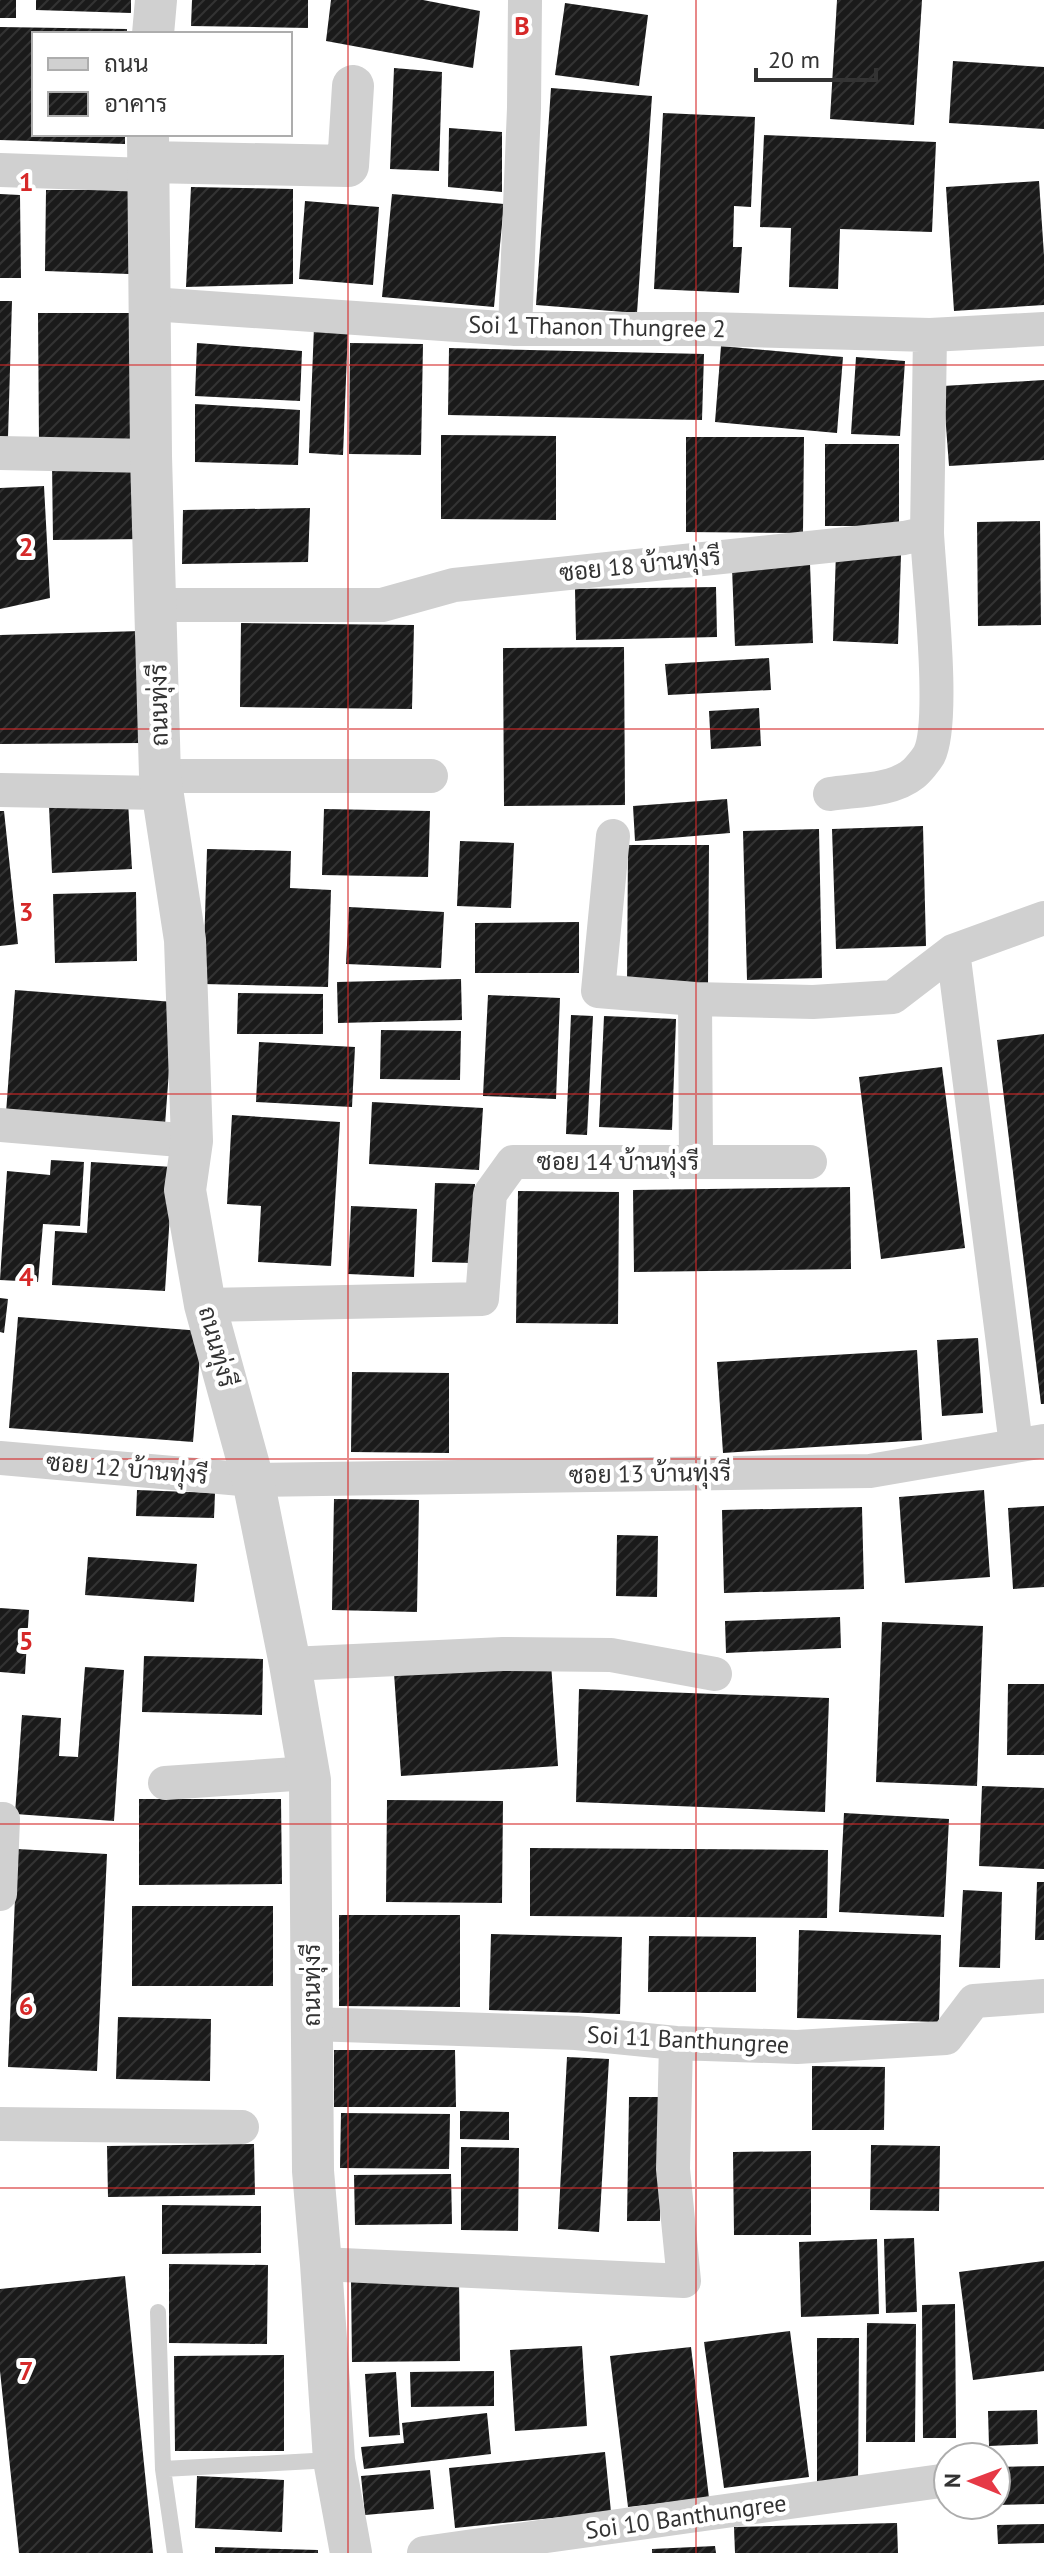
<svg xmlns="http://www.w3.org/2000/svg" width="1044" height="2553" font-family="'PT Sans',Sarabun,sans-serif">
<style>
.building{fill:url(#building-hatch)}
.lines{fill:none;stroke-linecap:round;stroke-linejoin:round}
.service{stroke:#d0d0d0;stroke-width:16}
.minor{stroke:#d0d0d0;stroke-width:34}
.tertiary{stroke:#d0d0d0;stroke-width:42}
.grid{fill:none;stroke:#d62828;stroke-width:2;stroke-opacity:0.55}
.labels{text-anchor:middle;stroke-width:8;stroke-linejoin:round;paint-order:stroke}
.street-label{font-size:24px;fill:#333;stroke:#fff}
.grid-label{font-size:26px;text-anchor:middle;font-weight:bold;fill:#d62828;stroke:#fff;stroke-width:8;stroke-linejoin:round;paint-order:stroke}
</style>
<defs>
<pattern id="building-hatch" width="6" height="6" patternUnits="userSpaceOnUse" patternTransform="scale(2)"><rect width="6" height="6" fill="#1a1a1a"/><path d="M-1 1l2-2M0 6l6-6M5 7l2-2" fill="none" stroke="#333"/></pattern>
</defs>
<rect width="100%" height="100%" fill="#fff"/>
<path class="building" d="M0,0H16V18H0Z
M36,0H131V13L36,10Z
M192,0H308V28L191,26Z
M331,0H423L480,11L473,68L326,41Z
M837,0H922L914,125L830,119Z
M565,3L648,15L639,86L555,75Z
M0,27L127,29V34H34V134H125V144L0,140Z
M953,61L1044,67V129L949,123Z
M394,68L442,72L439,171L390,169Z
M551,88L652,96L637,313L536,305Z
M663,113L755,117L751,207L734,206L733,247H742L739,293L654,289Z
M449,128L502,132V192L448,187Z
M764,135L936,142L932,232L840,229L838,289L789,287L791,228L760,227Z
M1039,181L1044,255V305L954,311L946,187Z
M191,187L293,189V284L186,287Z
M46,190H133L129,274L45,271Z
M0,194L20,195L21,278H0Z
M392,194L504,204L494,307L382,297Z
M305,201L379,207L373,285L299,279Z
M0,301H12L8,437H0Z
M38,313H131L130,444H39Z
M314,327L348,328L343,455L309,453Z
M197,343L302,351L300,401L195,396Z
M350,343L423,344L421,455L349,454Z
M721,346L843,357L837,433L715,422Z
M449,348L704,354L702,420L448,415Z
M856,357L905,361L900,436L851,434Z
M1044,380V460L949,466L943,386Z
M195,404L300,410L298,465L195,462Z
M441,435L556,436V520L441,519Z
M686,437H804L803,533L686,532Z
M825,444H899V526H825Z
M52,463L143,464L145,539L53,540Z
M44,486L50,598L0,609V488Z
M310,508L308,562L182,564L183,510Z
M1040,521L1041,625L978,626L977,522Z
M836,552L901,555L898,644L833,641Z
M810,564L813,643L735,646L732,568Z
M716,587L717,637L576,640L575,589Z
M241,623L414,625L412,709L240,707Z
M141,631L142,743L0,744V635Z
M624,647L625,805L504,806L503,648Z
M769,658L771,690L668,695L665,664Z
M759,708L761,746L711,749L709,711Z
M727,799L730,833L635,841L633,806Z
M128,802L132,869L52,873L49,806Z
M324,809L430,811L428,877L322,875Z
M0,811H4L18,944L0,946Z
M923,826L926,946L836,949L832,829Z
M819,829L822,978L747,980L743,831Z
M460,841L514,843L511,908L457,906Z
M628,845H709L708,986H627Z
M207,849L291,851L290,888L331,890L328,987L203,984Z
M136,892L137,961L55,963L53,894Z
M349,907L444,912L441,968L346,964Z
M579,922V973H475V923Z
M461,979L462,1020L338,1023L337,982Z
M15,990L174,1002L165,1125L6,1113Z
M238,993L323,994V1034H237Z
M488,995L560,998L556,1099L483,1096Z
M571,1015L593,1016L587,1135L566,1134Z
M604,1016L676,1019L672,1130L599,1127Z
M381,1030L461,1031L460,1080L380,1079Z
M1044,1034V1404H1041L997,1040Z
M259,1042L355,1047L352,1107L256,1102Z
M942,1067L965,1248L881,1259L859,1077Z
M372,1102L483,1108L479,1170L369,1164Z
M232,1115L340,1122L331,1266L258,1262L261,1206L227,1204Z
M51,1160L84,1162L80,1226L43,1224L38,1282L0,1280L7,1171L50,1175Z
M91,1162L173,1167L165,1291L52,1285L55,1231L87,1233Z
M435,1183L475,1184L472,1263L432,1262Z
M850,1187L851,1269L634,1272L633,1190Z
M518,1191L619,1192L618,1324L516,1323Z
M351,1206L417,1209L414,1277L348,1274Z
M0,1298L8,1299L4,1333L0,1332Z
M18,1317L202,1331L193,1442L9,1428Z
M978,1338L983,1413L942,1416L937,1340Z
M917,1350L922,1440L723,1453L717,1362Z
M352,1372L449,1373V1453L351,1452Z
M137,1490L215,1493L214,1518L136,1516Z
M984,1490L990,1577L905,1583L899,1497Z
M334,1499L419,1500L417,1612L332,1610Z
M1044,1506V1587L1013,1589L1008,1508Z
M862,1507L864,1589L724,1593L722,1510Z
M617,1535L658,1536L657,1597L616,1596Z
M88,1557L197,1564L194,1602L85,1595Z
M0,1608L29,1610L25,1674L0,1672Z
M840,1617L841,1648L726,1653L725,1621Z
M882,1622L983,1626L977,1786L876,1782Z
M144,1656L263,1659L262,1715L142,1712Z
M551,1663L558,1766L401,1776L394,1673Z
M85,1667L124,1670L114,1821L15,1814L22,1715L61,1718L59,1756L78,1757Z
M1008,1684H1044V1755H1007Z
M579,1689L829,1698L825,1812L576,1802Z
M982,1786L1044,1788V1869L979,1866Z
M139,1799H281L282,1884L139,1885Z
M387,1800L503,1801L502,1903L386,1902Z
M844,1813L949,1819L944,1917L839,1912Z
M530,1848L828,1850L827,1918L530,1916Z
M17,1849L107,1854L97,2071L8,2067Z
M1037,1882H1044V1940H1035Z
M963,1890L1002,1892L1000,1968L959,1967Z
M132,1906H273V1986H132Z
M339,1915H460V2007L339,2006Z
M799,1930L941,1935L939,2022L797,2018Z
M491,1934L622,1937L620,2014L489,2010Z
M649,1936L756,1937V1992H648Z
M118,2017L211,2019L210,2081L116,2079Z
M334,2050H455L456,2107H334Z
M567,2057L609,2059L599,2232L558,2229Z
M812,2066L885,2067L884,2130H812Z
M629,2097H662L660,2221H627Z
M460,2111L509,2112V2140L460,2139Z
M341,2113L450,2114L449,2169L340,2168Z
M254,2144L255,2195L108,2197L107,2146Z
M871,2145L940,2146L939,2211L870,2210Z
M461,2147L519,2148L518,2231L461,2230Z
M811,2151V2235H734L733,2152Z
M451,2174L452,2224L355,2225L354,2175Z
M162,2205L261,2206V2253L162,2254Z
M914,2238L917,2312L886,2313L884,2239Z
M877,2239L879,2314L801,2317L799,2242Z
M1044,2261V2371L973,2380L959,2272Z
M169,2264L268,2265L267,2344L169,2343Z
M125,2276L153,2553H19L0,2371V2289Z
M459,2278L460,2361L352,2362L351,2279Z
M955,2304L956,2438H923L922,2305Z
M867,2323L916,2324L915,2442H866Z
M790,2331L809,2477L724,2488L704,2342Z
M817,2338H859L858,2485H817Z
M582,2346L587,2426L515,2431L510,2350Z
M691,2347L709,2498L628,2507L610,2356Z
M284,2355V2451H175L174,2356Z
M494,2371V2406L411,2407L410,2372Z
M396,2372L400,2435L369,2437L365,2374Z
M1037,2410L1038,2444L989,2446L988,2411Z
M487,2413L491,2454L364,2469L361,2447L404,2443L402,2423Z
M605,2452L611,2512L455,2528L449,2468Z
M1044,2466V2504L996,2505V2467Z
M430,2470L434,2509L365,2515L361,2476Z
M197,2476L284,2480L282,2532L195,2528Z
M897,2523L898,2553H735L734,2527Z
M1044,2524V2543L998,2544L997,2525Z
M715,2546L716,2553H652V2549Z
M215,2547L318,2550V2553H215Z"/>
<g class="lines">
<path class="service" d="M158,2312L163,2469L175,2553
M163,2469L332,2460"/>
<path class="minor" d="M0,170L148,175
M151,304L515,329H706L930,335L1044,329
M515,329L524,108L525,0
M0,453L151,456
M156,605H382L454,585L904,538L927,533L930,335
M160,776H431
M0,790L161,793
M830,794C856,790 892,791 913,774C918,770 926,760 929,755C946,722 929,577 927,533
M613,836L598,991L695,999L813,1002L893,997L953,951L1044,918
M953,951L1016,1445
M695,999L696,1162
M0,1125L192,1141
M205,1305L482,1299L490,1194L513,1162H810
M0,1458L253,1480L870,1471L1044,1441
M290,1664L503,1654L611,1655L715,1674
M165,1783L309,1773
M0,1819H3L0,1894
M312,2024L576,2033L676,2043L797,2047L946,2038L974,2001L1044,1996
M0,2124L242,2127
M321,2264L684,2281L673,2169L676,2043
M424,2553L948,2480"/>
<path class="tertiary" d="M153,34L156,0
M148,134L151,456L160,776L185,940L192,1141L185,1190L205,1305L253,1480L290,1664L310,1780L313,2171L321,2264L334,2460L351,2553
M148,162L348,166L353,86"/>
</g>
<path class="grid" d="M348,0V2553M696,0V2553M0,365H1044M0,729H1044M0,1094H1044M0,1459H1044M0,1824H1044M0,2188H1044"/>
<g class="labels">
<g class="street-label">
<text transform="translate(597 327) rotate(1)" y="8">Soi 1 Thanon Thungree 2</text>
<text transform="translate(640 565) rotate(-6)" y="8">ซอย 18 บ้านทุ่งรี</text>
<text transform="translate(159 705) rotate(-91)" y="8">ถนนทุ่งรี</text>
<text x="618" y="1170">ซอย 14 บ้านทุ่งรี</text>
<text transform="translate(217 1347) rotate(75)" y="8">ถนนทุ่งรี</text>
<text transform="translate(127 1469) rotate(5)" y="8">ซอย 12 บ้านทุ่งรี</text>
<text transform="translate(650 1474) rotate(-1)" y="8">ซอย 13 บ้านทุ่งรี</text>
<text transform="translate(312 1985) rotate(-90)" y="8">ถนนทุ่งรี</text>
<text transform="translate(688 2040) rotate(3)" y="8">Soi 11 Banthungree</text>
<text transform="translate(686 2517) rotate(-8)" y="8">Soi 10 Banthungree</text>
</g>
</g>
<g class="grid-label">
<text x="522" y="35">B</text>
<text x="26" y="191">1</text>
<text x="26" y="556">2</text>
<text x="26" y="921">3</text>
<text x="26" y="1286">4</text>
<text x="26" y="1650">5</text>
<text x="26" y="2015">6</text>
<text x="26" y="2380">7</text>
</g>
<rect x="32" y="32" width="260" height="104" fill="#ffffff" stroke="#adadad" stroke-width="2"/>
<rect x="48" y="58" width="40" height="12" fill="#d0d0d0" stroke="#adadad" stroke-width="2"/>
<text x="104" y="72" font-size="24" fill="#333333">ถนน</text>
<rect x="48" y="92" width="40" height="24" fill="url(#building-hatch)" stroke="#adadad" stroke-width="2"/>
<text x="104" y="112" font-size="24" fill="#333333">อาคาร</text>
<g transform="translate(972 2481) rotate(271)"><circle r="38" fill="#ffffff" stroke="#adadad" stroke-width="2"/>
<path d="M0-6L14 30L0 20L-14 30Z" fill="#e63946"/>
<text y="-12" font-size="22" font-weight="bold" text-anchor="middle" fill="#333333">N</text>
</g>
<path d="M756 68v12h120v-12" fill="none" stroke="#333333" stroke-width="4"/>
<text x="768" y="68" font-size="24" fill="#333333" stroke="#ffffff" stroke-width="6" paint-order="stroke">20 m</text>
</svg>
